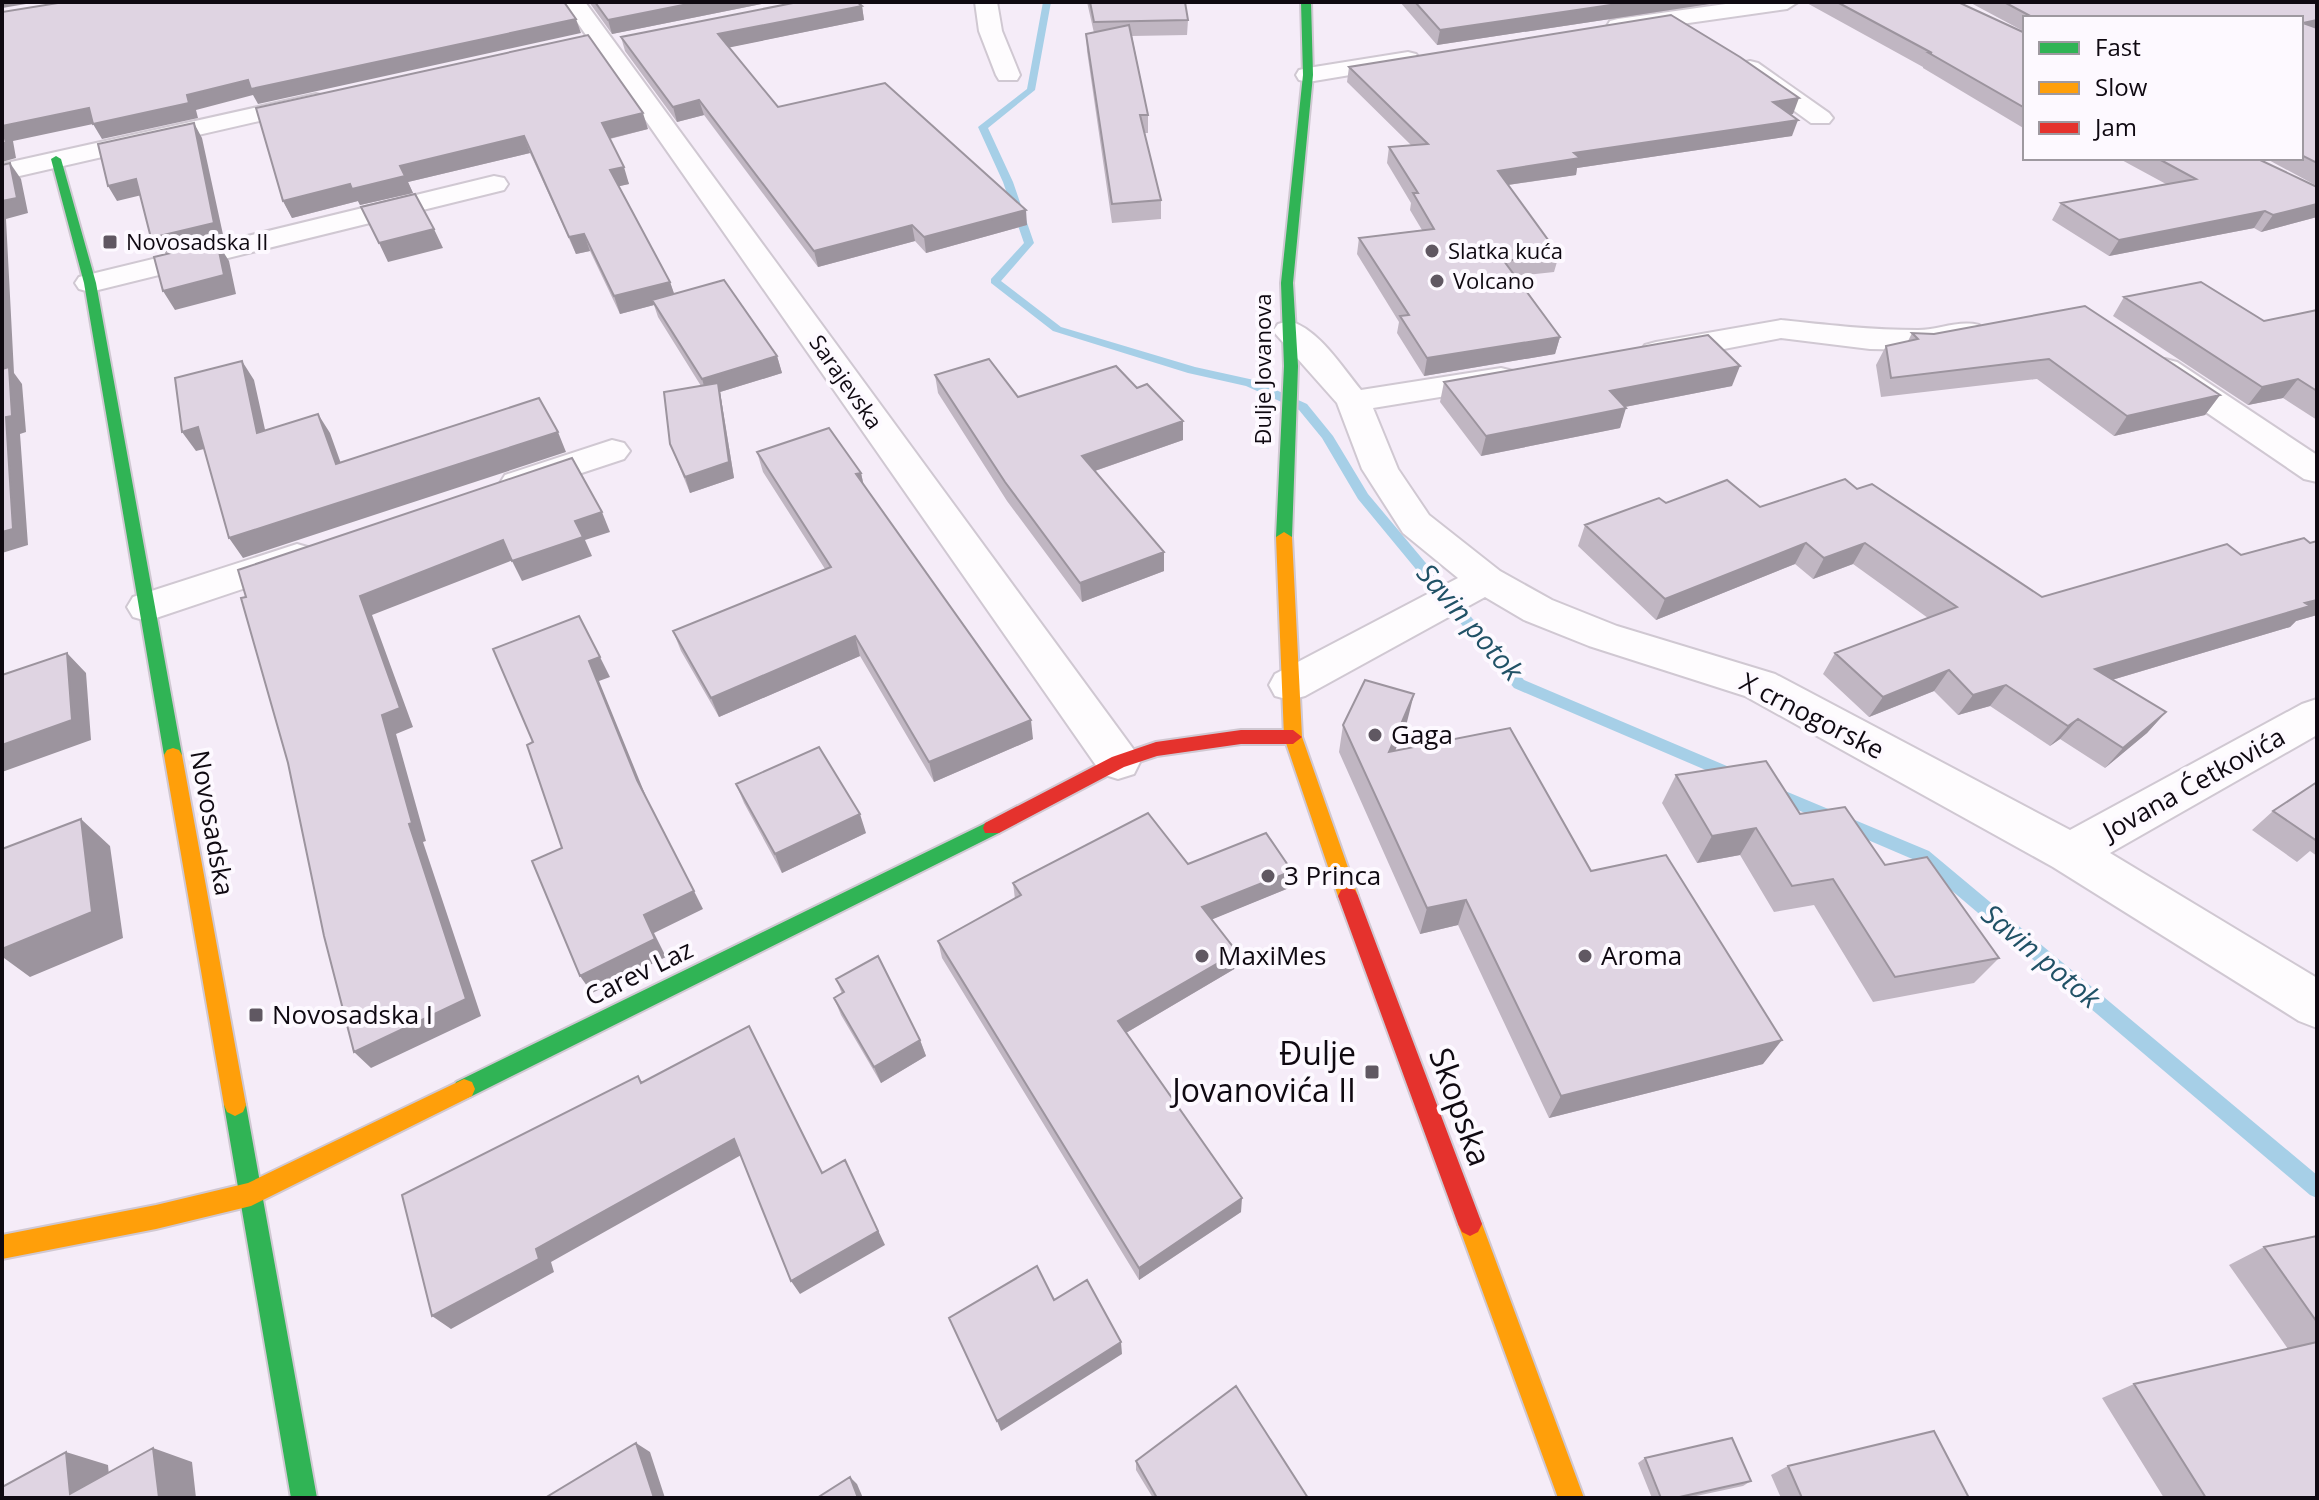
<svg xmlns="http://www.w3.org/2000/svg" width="2319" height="1500" font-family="'Open Sans',sans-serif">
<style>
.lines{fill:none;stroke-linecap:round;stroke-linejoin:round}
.stream{fill:#a6cfe7;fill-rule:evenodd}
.street-casing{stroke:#d0c8d2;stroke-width:4}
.fast-casing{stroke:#d0c8d2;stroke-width:4}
.slow-casing{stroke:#d0c8d2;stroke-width:4}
.jam-casing{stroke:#d0c8d2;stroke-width:4}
.street{fill:#fefcfe;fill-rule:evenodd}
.fast{fill:#30b455;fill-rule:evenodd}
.slow{fill:#ff9f0a;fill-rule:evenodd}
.jam{fill:#e5322d;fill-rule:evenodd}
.wall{fill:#c0b6c2}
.shaded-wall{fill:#9c949e}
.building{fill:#dfd4e2;stroke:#9c949e;stroke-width:2}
.poi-dot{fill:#605862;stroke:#fdf9ff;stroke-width:3}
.labels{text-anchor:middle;stroke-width:8;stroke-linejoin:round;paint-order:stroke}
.far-poi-label{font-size:22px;fill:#0f0911;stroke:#fdf9ff;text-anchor:start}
.far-street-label{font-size:22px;fill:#0f0911;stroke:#fdf9ff}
.street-label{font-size:26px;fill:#0f0911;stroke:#fdf9ff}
.poi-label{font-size:26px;fill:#0f0911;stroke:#fdf9ff;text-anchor:start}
.water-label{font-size:28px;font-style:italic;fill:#205166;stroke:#fdf9ff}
.near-poi-label{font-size:32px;fill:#0f0911;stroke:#fdf9ff;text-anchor:end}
.near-street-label{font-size:32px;fill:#0f0911;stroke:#fdf9ff}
</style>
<rect width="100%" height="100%" fill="#f5ecf8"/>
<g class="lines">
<path class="stream" d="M1043,2H1051L1035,90L988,128L1013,182L1034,243L1001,281L1061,327L1195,367L1254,380L1307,404L1333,436L1368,494L1524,680L1741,772L1743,776L1741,780H1729L1514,688L1358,499L1322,438L1299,410L1246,386L1188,373L1053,331L991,283V279L1024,243L1003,182L978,127L1027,89Z
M1771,785L1929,851L2317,1175V1198L2310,1195L1917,861L1765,796L1763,791L1765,786Z"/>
<g class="street-casing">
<path id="street" d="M563,2H585L1134,750L1140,762L1134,774L1118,779L1102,774Z
M975,2H997L1002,31L1020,75L1017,80H999L996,75L979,31Z
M1740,2H1798L1787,9L1618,33L1610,31L1607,26L1610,21L1618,19Z
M1408,52L1416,54L1420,59L1416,64L1308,82L1299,80L1296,75L1299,70L1308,68Z
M1750,61L1758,63L1829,113L1833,118L1829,123H1811L1742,73L1738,68L1742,63Z
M316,94L325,96L328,101L325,106L2,180V164Z
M494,176L504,178L508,184L504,190L90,292L79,289L75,283L79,277Z
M1781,320C1827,325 1872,330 1918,330C1939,330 1958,320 1979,325L1984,332L1979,339L1923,350L1870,349L1781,338L1656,362L1645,359L1640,352L1645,345L1656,342Z
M1289,321C1319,329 1342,367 1361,390L1501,368L1513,371L1518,378L1513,385L1373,408L1398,469L1429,515L1500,571L1552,600L1617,626L1775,674L2070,830L2302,704L2317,699V735L2110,853L2317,978V1028L2299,1021L2053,867L1745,696L1589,646L1524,620L1485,597L1305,696L1290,700L1275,696L1269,685L1275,674L1458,578L1403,533L1362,469L1337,403L1273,331L1278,324Z
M2165,359L2177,362L2317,455V482L2304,479L2153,376L2149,369L2153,362Z
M612,440L624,443L630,451L624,459L518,494L505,491L500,483L505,475Z
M297,544L311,548L316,557L311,566L147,621L133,617L127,607L133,597Z"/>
</g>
<g class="fast-casing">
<path id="fast" d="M1301,2H1311L1313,75L1293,283L1298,366L1292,537L1284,542L1276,537L1284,366L1281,283L1303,75Z
M56,156L61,159L96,283L182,755L179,760H167L164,755L84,283L51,159Z
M992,820L999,823L1001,828L999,833L472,1096L464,1099L456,1096L453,1089L456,1082Z
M235,1094L243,1098L246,1105L317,1498H291L224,1105L227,1098Z"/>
</g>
<g class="slow-casing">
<path id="slow" d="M1284,532L1292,537L1302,737L1358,896L1355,902L1348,904L1341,902L1338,896L1284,737L1276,537Z
M173,748L179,750L182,755L246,1105L243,1112L235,1116L227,1112L224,1105L164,755L167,750Z
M464,1079L472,1082L475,1089L472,1096L251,1206L156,1229L2,1259V1235L156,1205L248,1183Z
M1470,1212L1478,1216L1482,1224L1584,1498H1558L1458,1224L1462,1216Z"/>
</g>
<g class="jam-casing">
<path id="jam" d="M1241,730H1293L1302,737L1293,744H1241L1157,756L1124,767L999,833H985L983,828L985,823L1112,757L1156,742Z
M1348,888L1355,890L1358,896L1482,1224L1478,1232L1470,1236L1462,1232L1458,1224L1338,896L1341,890Z"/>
</g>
<use href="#street" class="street"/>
<use href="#fast" class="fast"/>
<use href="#slow" class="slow"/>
<use href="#jam" class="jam"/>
</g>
<path class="wall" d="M589,2H772L612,34Z
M1087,2H1185L1188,20L1187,35L1132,36L1148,115V133H1144L1161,200V219L1112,223L1087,51L1086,34L1094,33Z
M1400,2H1723L1437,45Z
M1805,2H1958L2025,33V129L1923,68V67Z
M1969,2H2317V186L2265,158H2301V18H2025V32Z
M862,6L864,20L729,47L778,107L1027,225L926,253L915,241L818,267L704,115L677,122L625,51L621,37Z
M1349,67L1793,114L1790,115L1792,136L1577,168L1576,175L1508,185L1559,255L1554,272L1516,276L1560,337L1555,354L1424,376L1397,333L1399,322L1357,254L1359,238L1422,230L1410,210L1411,203L1387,163L1389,147L1411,145L1347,82Z
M256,108L648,129L610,139L629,184L619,186L670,282L674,294L777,356L782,373L720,392L734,478L690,493L670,444L701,386L658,317L654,305L620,314L590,251L576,254L530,153L408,182L413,193L360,205L358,201L292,218L283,201Z
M2118,158H2256L2317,187V217L2261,232L2254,228L2109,256L2052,220L2061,203L2166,184Z
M2124,297L2264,321L2317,310V420L2283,398L2248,405L2113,316Z
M1912,333L1934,334L2220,395L2205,415L2114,436L2037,379L1881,397L1876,365L1886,346L1908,341Z
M935,375L1018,397L1137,388L1183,421V440L1095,471L1164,552V571L1082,602L1007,501L938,393Z
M1444,382L1732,386L1625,407L1620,428L1481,456L1440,402Z
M757,452L861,473L864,486L1033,739L934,782L860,656L719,717L681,651L673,631L825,569L763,472Z
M1857,489L2042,597L2241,555L2317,541V615L2296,621L2290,627L2112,680L2166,712L2147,733L2105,768L2060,739L2050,746L1990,706L1958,715L1934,691L1869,717L1823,674L1835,653L1928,618L1853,564L1813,579L1795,564L1656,620L1578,546L1585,525L1666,503L1760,507Z
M1407,722L1395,751L1591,871L1763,1064L1549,1118L1458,925L1420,934L1339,752L1343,725Z
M1676,775L1800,814L1885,865L1999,958L1974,983L1873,1002L1814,905L1774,912L1740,855L1697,863L1662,803Z
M2317,782V856L2310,851L2297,862L2252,830L2273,811Z
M736,784L866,833L782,873L744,803Z
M1188,864L1292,871L1289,888L1212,919L1237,952L1236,968L1126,1033L1241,1212L1139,1280L942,958L938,941L1015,899L1013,883Z
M836,979L920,1040L926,1056L881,1083L841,1015L834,998L842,994Z
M2317,1236V1498H2164L2102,1398L2134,1384L2288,1349L2229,1265L2264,1247Z
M1645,1458L1751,1481L1743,1486L1687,1498H1652L1638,1463Z
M1136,1461L1308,1498H1153L1136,1470Z
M1788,1466L1969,1498H1781L1771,1475Z"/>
<path class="shaded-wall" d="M2,2H38L2,8Z
M698,2H772L612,34L608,20Z
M1631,2H1723L1437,45L1440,30Z
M862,6L864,20L722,49L718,34Z
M576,19L581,33L258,104L253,95L196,110L198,118L102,139L93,124L13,141L16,158L2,162V126L89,108L187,95L248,80Z
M2317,20V34L2303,23Z
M1799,98L1793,114L1767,118L1773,102Z
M699,100L704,115L677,122L673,107Z
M643,113L648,129L608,139L602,123Z
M1798,120L1792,136L1577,168L1576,175L1494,187L1498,171L1574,153Z
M194,123L202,138L224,239L161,254L151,238Z
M524,136L530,153L408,182L413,193L360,205L358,201L292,218L283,201L350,184L400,166Z
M10,163L21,179L28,213L6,219L14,373L22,384L26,432L20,434L28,545L2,553L6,417L2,370V201Z
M624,167L629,184L616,187L610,170Z
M136,179L146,194L117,201L108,186Z
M2317,204V217L2261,232L2273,215Z
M1026,210L1027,225L926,253L924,237Z
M2265,211L2254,228L2109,256L2119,240Z
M912,225L915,241L818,267L814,251Z
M434,229L443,248L388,262L379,243Z
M584,234L590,251L576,254L569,237Z
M217,242L229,261L236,294L175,310L163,291Z
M670,282L676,299L652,300L654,305L620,314L614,296Z
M1560,337L1555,354L1424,376L1427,358Z
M777,356L782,373L720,392L734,478L690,493L685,477L707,396L702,379Z
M242,361L254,380L270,452L257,433Z
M1740,366L1732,386L1604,411L1610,391Z
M2298,379L2283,398L2248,405L2262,387Z
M2220,395L2205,415L2114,436L2127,416Z
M1626,408L1620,428L1481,456L1486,436Z
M318,414L330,433L348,483L336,464Z
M1183,421V440L1083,475L1082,456Z
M198,427L212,447L196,451L182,432Z
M558,432L566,452L243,558L229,538Z
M861,473L865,492L856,474Z
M602,512L610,532L585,540L592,556L522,581L512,561L575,521Z
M503,540L513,560L372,615L413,727L396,734L426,841L423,842L481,1016L371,1068L354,1052L409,824L382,715L360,596Z
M1806,543L1795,564L1656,620L1665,599Z
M1865,543L1853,564L1813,579L1824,558Z
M1164,552V571L1082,602L1080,583Z
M2317,600V615L2296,621L2290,627L2078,690L2095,669Z
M855,636L860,656L719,717L711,698Z
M67,653L86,673L91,740L2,772V745Z
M600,657L610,677L599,681L647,799L637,780L589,661Z
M1949,670L1934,691L1869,717L1883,697Z
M2006,685L1990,706L1958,715L1973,695Z
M1414,694L1407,722L1383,780L1389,752Z
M2166,712L2147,733L2105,768L2123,748Z
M2078,719L2060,739L2050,746L2068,726Z
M1031,720L1033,739L934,782L929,762Z
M860,814L866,833L782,873L775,854Z
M81,819L110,846L123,938L30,977L4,958H2V930Z
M1756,828L1740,855L1697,863L1712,836Z
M1292,871L1289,888L1201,924L1202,907Z
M694,891L703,909L654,933L666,957L592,993L580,976L644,915Z
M1466,900L1458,925L1420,934L1427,908Z
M1237,952L1236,968L1119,1037L1118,1021Z
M920,1040L926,1056L881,1083L874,1067Z
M1782,1040L1763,1064L1549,1118L1561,1096Z
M734,1139L743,1154L551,1262L554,1272L451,1329L432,1316L536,1249Z
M845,1160L885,1245L800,1294L791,1281Z
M1242,1198L1241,1212L1139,1280V1268Z
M1121,1342L1122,1354L1001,1431L997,1421Z
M636,1443L650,1452L665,1498H654Z
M153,1448L192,1462L196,1498H159Z
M66,1452L108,1465L111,1498L70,1494Z
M850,1477L857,1484L863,1498H858Z"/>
<path class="building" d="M64,2H564L576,19L251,89L248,80L187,95L189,103L93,124L89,108L2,126L6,143H2V12Z
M595,2H698L608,20Z
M798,2H857L862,6L718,34L778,107L885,83L1026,210L924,237L912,225L814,251L699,100L673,107L621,37Z
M1090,2H1185L1188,20L1094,22Z
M1415,2H1631L1440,30Z
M1837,2H1958L2025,33V108L1929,53H1932Z
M2004,2H2317V20L2303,23L2317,28V163L2301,155V18H2034Z
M1671,15L1740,57L1799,98L1773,102L1798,120L1574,153L1580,158L1498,171L1559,255L1504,261L1560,337L1427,358L1400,316L1409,315L1359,238L1434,229L1413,193H1418L1389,147L1428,144L1349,67Z
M1129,25L1148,115H1140L1161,200L1112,204L1086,34Z
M588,35L643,113L602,123L624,167L610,170L670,282L614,296L584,234L569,237L524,136L400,166L405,176L352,189L350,184L283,201L256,108Z
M194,123L214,223L151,238L136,179L108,186L98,144Z
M2157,158H2256L2317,187V204L2273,215L2265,211L2119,240L2061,203L2196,179Z
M10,163L17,198L2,201V165Z
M415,194L434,229L379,243L361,207Z
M217,242L224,275L163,291L154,257Z
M724,280L777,356L702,379L652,300Z
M2201,282L2264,321L2317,310V391L2298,379L2262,387L2124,297Z
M2085,306L2220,395L2127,416L2049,359L1891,378L1886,346L1918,339L1912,333L1934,334Z
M1708,335L1740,366L1610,391L1626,408L1486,436L1444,382Z
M989,359L1018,397L1116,366L1137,388L1147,384L1183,421L1082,456L1164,552L1080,583L1005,482L935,375Z
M242,361L257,433L318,414L336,464L539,398L558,432L229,538L198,427L182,432L175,378Z
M9,367L12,416L6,417L13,529L2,532V369Z
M718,383L729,462L685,477L670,444L664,392Z
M829,428L861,473L856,474L1031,720L929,762L855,636L711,698L673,631L831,567L757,452Z
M572,458L602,512L575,521L583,537L512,561L503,540L360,596L400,708L382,715L412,823L409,824L466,999L354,1052L324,936L288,763L241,598L246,597L238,570Z
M1845,479L1857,489L1872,484L2042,597L2227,544L2241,555L2304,538L2310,543L2317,541V600L2305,603L2310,606L2095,669L2166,712L2123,748L2078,719L2068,726L2006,685L1973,695L1949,670L1883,697L1835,653L1957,607L1865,543L1824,558L1806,543L1665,599L1585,525L1659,498L1666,503L1727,480L1760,507Z
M579,616L600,657L589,661L637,780L694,891L644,915L655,939L580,976L532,861L562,848L527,745L533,742L493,649Z
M67,653L72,720L2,745V675Z
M1365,680L1414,694L1389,752L1510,728L1591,871L1666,855L1782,1040L1561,1096L1466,900L1427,908L1343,725Z
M819,747L860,814L775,854L736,784Z
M1766,761L1800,814L1845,807L1885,865L1927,857L1999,958L1895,977L1833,879L1792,886L1756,828L1712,836L1676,775Z
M2317,782V841L2273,811Z
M1148,813L1188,864L1266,833L1292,871L1202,907L1237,952L1118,1021L1242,1198L1139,1268L938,941L1021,895L1013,883Z
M81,819L92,912L2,949V849Z
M878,956L920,1040L874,1067L834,998L844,992L836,979Z
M749,1026L822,1173L845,1160L878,1231L791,1281L734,1139L536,1249L539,1259L432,1316L402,1195L638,1076L641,1083Z
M2317,1236V1322L2264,1247Z
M1037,1266L1054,1300L1087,1280L1121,1342L997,1421L949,1318Z
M2317,1342V1498H2206L2134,1384Z
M1236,1386L1308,1498H1157L1136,1461Z
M1934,1431L1969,1498H1802L1788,1466Z
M1732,1438L1751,1481L1675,1498H1661L1645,1458Z
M636,1443L654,1498H545Z
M153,1448L159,1498H2V1487L66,1452L70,1494Z
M850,1477L858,1498H817Z"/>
<g class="poi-dot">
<rect x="102" y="234" width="16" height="16" rx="4"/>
<circle cx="1432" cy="251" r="8"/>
<circle cx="1437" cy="281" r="8"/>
<circle cx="1375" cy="735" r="8"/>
<circle cx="1268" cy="876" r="8"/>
<circle cx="1202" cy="956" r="8"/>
<circle cx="1585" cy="956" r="8"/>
<rect x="248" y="1007" width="16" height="16" rx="4"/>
<rect x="1364" y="1064" width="16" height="16" rx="4"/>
</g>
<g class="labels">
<g class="far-poi-label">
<text x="126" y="250">Novosadska II</text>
<text x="1448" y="259">Slatka kuća</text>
<text x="1453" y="289">Volcano</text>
</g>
<g class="far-street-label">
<text transform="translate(1263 369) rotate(-90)" y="8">Đulje Jovanova</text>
<text transform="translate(846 382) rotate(55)" y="8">Sarajevska</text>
</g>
<g class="street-label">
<text transform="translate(1812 716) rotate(27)" y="9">X crnogorske</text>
<text transform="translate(2194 784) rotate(-29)" y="9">Jovana Ćetkovića</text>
<text transform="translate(212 823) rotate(80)" y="9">Novosadska</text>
<text transform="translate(639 973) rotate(-26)" y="9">Carev Laz</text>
</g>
<g class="poi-label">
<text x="1391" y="744">Gaga</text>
<text x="1284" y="885">3 Princa</text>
<text x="1218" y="965">MaxiMes</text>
<text x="1601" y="965">Aroma</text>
<text x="272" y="1024">Novosadska I</text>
</g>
<g class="water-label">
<text transform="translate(1470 622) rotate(49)" y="10">Savin potok</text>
<text transform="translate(2041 956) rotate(40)" y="10">Savin potok</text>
</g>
<g class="near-poi-label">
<text x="1356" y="1065">Đulje<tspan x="1356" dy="37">Jovanovića II</tspan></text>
</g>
<g class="near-street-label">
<text transform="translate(1460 1107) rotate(70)" y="11">Skopska</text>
</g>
</g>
<rect width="2319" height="1500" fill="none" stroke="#0f0911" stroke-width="8"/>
<rect x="2023" y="16" width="280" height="144" fill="#fdf9ff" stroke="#9e99a0" stroke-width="2"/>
<rect x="2039" y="42" width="40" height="12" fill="#30b455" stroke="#9e99a0" stroke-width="2"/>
<text x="2095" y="56" font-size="24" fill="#0f0911">Fast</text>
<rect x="2039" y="82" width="40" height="12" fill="#ff9f0a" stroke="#9e99a0" stroke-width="2"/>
<text x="2095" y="96" font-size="24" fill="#0f0911">Slow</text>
<rect x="2039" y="122" width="40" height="12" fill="#e5322d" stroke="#9e99a0" stroke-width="2"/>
<text x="2095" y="136" font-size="24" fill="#0f0911">Jam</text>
</svg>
